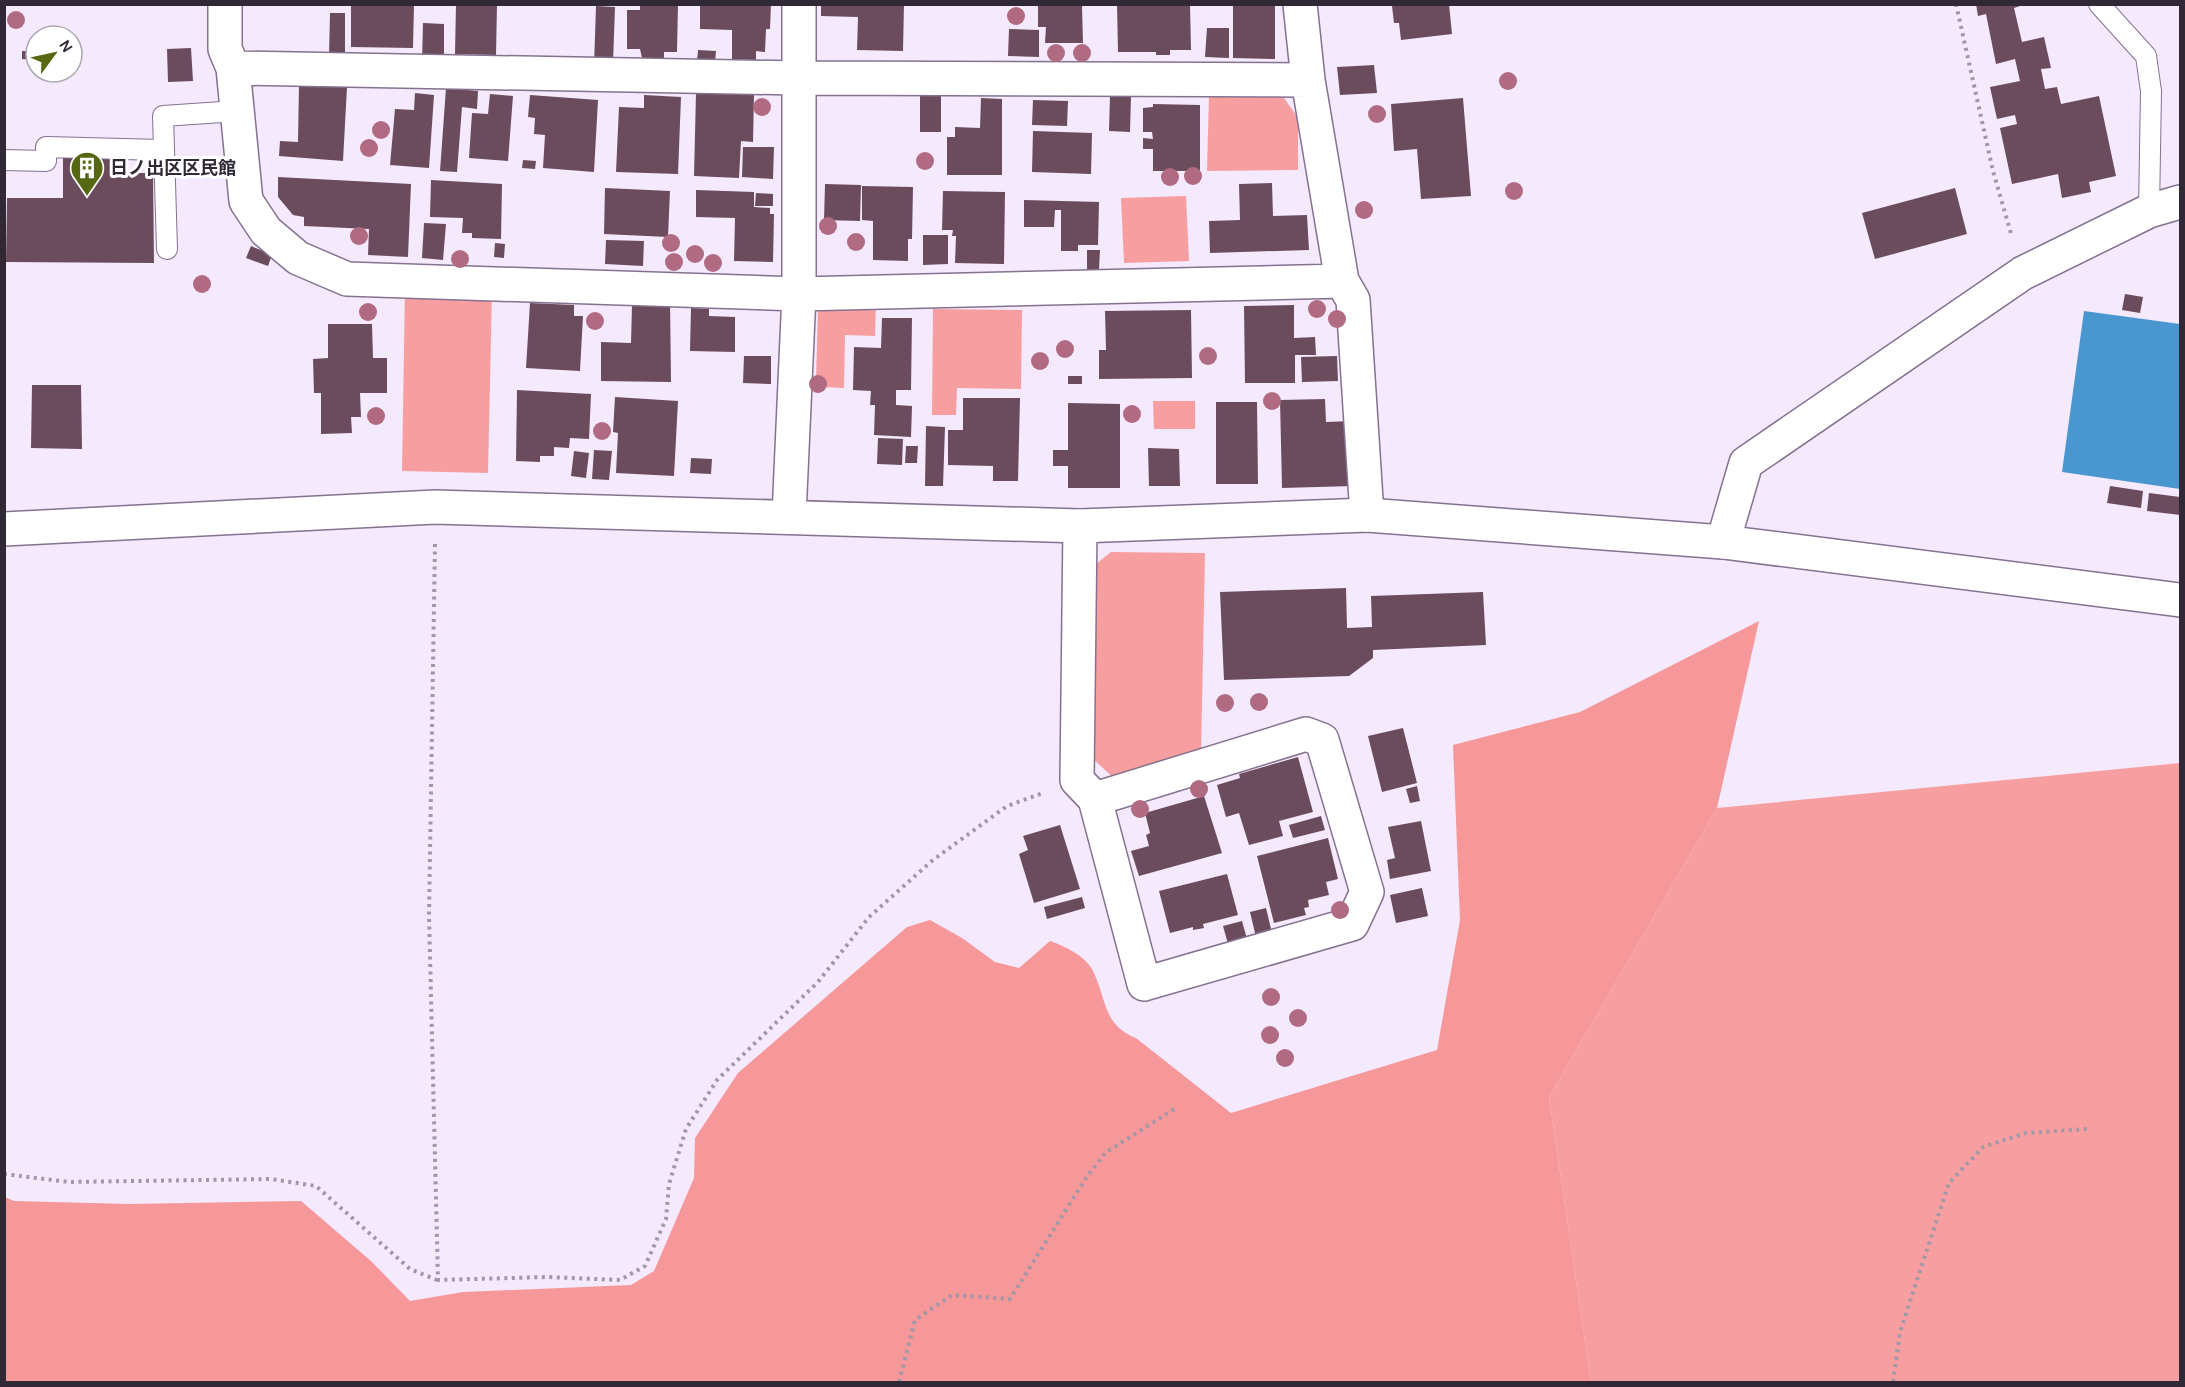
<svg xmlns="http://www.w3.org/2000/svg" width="2185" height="1387" font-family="Karla,'Noto Sans JP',sans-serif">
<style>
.green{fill:#f79fa0}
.forest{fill:#f69899}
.water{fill:#4a97cf}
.building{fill:#6b4c5d}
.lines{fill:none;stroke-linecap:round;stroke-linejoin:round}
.service-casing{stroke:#847290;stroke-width:22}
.minor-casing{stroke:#847290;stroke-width:36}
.tertiary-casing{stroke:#847290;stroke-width:36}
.path{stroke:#a097a7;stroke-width:4;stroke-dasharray:3 4.5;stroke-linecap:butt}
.service{stroke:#fff;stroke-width:20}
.minor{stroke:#fff;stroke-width:33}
.tertiary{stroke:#fff;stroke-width:33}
.tree{fill:#b06b82}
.labels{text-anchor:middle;stroke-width:6;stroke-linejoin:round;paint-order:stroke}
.poi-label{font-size:18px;font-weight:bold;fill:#302935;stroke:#fff;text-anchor:start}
</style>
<rect width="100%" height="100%" fill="#f4e9fd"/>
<path class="green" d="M1209,94L1282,95L1298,118V170L1207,171Z
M1186,196L1189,261L1124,263L1121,198Z
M405,289H492L488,473L402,471Z
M876,300L875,336L845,335L844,388L823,387L822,381L816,380L818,307Z
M933,309L1022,310L1021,389L957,388L956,415H932Z
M1153,401H1195V429H1154Z
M1111,552L1205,553L1201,755L1119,783L1092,758L1096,564Z
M2180,763V1382H1591L1549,1097L1717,808Z"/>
<path class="forest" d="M1759,621L1717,808L1549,1097L1591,1382H5V1197L14,1201L129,1204L301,1201L371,1261L410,1301L463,1292L631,1285L654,1271L694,1178L695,1138L738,1073L907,927L930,920L962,938L995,962L1019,968L1050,941C1064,946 1084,955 1092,969C1107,998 1102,1025 1136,1038L1231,1113L1437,1050L1460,920L1453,745L1580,712Z"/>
<path class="water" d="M2084,311L2180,324V489L2062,472Z"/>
<path class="building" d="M351,4H414L413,48L351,47Z
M456,4H497L496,55L455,54Z
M640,4H678L677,52H664V59L642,58L640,49H627V10H640Z
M700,4H771L770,29H766L765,52L756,51V60L732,59V30L700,29Z
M821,4H904L903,51L857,50L858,17L821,16Z
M1117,4H1190L1191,50H1170V55H1156V52H1118Z
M1233,4H1275V59L1233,58Z
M1397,4H1449L1452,34L1401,40L1399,23H1394L1392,6Z
M1976,4H2026L2014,8L2022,42L2044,37L2051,68L2041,69L2045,89L2057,87L2061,104L2099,96L2116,176L2089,182L2091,192L2062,198L2058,174L2012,184L2000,128L2017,124L2015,115L1997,119L1990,87L2020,81L2015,59L1996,64L1986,14L1978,16Z
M1038,5H1082L1083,43H1045L1046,27H1038Z
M596,6L615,7L613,63L594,66Z
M330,13H345V58L329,57Z
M423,23L444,24V63L422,62Z
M1207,28H1229V58L1205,57Z
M1009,29L1039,30V57L1008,56Z
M191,48L193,81L168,82L167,49Z
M698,50L716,51L715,62L697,61Z
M22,51H34V60L22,59Z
M1374,65L1377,93L1340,95L1337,67Z
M299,84L347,87L343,161L279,156L280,141L298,142Z
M446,88L478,91L477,109L462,107L457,172L440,171Z
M415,93L434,95L429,168L390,165L395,109L414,110Z
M696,93L754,95L753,142L741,141L739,178L694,176Z
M490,94L513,96L508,161L469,158L472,113L488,114Z
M530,95L598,100L594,172L543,168L545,135L534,134L535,118L528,117Z
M644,95L681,97L678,174L616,172L619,107L644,108Z
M920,95H941V132H920Z
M1110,95L1131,96L1130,132L1109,131Z
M981,98L1002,99V175H947V137H955V127L980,128Z
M1463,98L1471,196L1421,199L1417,149L1394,151L1391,104Z
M1033,100L1068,101L1067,126L1032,125Z
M1153,104L1200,105V171H1153V149H1143V138L1153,139L1152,132H1143V108L1153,107Z
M1033,131L1092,133L1091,174L1032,172Z
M743,147H774L773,179L742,177Z
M63,157L112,158V173H153L154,263L6,262L7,198H63Z
M523,160L536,161L535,169L522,168Z
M278,177L411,184L408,257L368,255L369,229L304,226V217L293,215L278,197Z
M431,180L502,184L501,239L472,238V233H462L463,218L430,217Z
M1272,183L1273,216L1307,215L1309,250L1210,253L1209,221L1240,220L1239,184Z
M825,184L861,185L860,221L824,220Z
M862,186L913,187L912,239H908V261L873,260V221L862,220Z
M605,188L670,191L668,237L604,234Z
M1955,188L1967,234L1875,259L1862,213Z
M696,190L754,192V207L770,208V214H774L773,262L734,261L735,218L696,217Z
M943,191L1005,192L1004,264L955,263L956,236H952L953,230H942Z
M756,193L773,194V206H755Z
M1024,200L1099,202L1098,245H1078V251H1061V210H1055L1054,227H1024Z
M424,223L446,224L443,260L422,258Z
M923,235H948V264L923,265Z
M606,240L644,241L643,266L605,264Z
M495,243L505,244L504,258L494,257Z
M251,246L272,255L268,266L246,258Z
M1087,250H1100L1099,269H1087Z
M2125,294L2143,297L2140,313L2122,310Z
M670,300L671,382L601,381V342L631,343L632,305Z
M530,303L574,305V316H583L580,371L526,368Z
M1294,305V338L1315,337L1316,355H1295V383H1245L1244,306Z
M691,308L709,309V316L735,317V352L690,351Z
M1191,310L1192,378L1099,379V350H1106L1105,311Z
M882,318H912L911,390H896V405L912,406L911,437L874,435L875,405H870L871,391L853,390L854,347L881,348Z
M328,324H372L373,358H387V393H360L361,417H351L352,433L321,434V393H314L313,359L328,358Z
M744,356H771V384L743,383Z
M1337,356L1338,381L1302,382L1301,357Z
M1068,376H1082V384H1068Z
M32,385H81L82,449L31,448Z
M517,390L591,394L589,439L570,438L569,448L554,447V456H540V462L516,461Z
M615,397L678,401L674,476L616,473L618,433L613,432Z
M963,398H1020L1018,481H993V466L948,465V430H963Z
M1325,399L1326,422L1351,421L1353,486L1282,488L1280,400Z
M1216,402H1257L1258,484H1216Z
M1068,403L1120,404V488H1068V466H1053V450H1068Z
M926,426L945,427L943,486H925Z
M878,438L903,439L902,465L877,464Z
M906,446H918L917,463H905Z
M1148,448L1179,449L1180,486H1149Z
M594,450L612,451L609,480L592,479Z
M574,451L589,453L586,478L571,476Z
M691,458L712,459L711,474L690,473Z
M2110,486L2143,491L2141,508L2107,503Z
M2149,493L2180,497V515L2147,511Z
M1346,588L1347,628L1372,627L1371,596L1483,592L1486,645L1373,650V658L1349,676L1224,680L1220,592Z
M1403,728L1417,783L1382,792L1368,736Z
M1298,757L1313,812L1279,821L1283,836L1249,845L1239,813L1226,817L1217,785L1240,778L1239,774Z
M1417,786L1420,801L1410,803L1406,789Z
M1204,796L1222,853L1139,876L1131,851L1149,846L1146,835L1150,833L1145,813Z
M1321,816L1325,830L1293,838L1289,825Z
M1421,821L1431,871L1390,879L1387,860L1395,858L1388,827Z
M1060,825L1080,889L1034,903L1019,854L1028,850L1023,836Z
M1328,838L1338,879L1326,882L1329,895L1308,900L1309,907L1304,908L1306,915L1274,923L1257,856Z
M1227,874L1238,915L1203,924L1204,928L1193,930V927L1170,933L1159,891Z
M1422,888L1428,916L1396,923L1390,895Z
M1082,897L1085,908L1047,919L1044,907Z
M1266,908L1272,933L1256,937L1250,912Z
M1242,921L1247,939L1228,944L1223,926Z"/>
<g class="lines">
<g class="service-casing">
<path id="service" d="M2099,4L2146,56L2151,91L2149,211
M4,160L46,161V147L162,150
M167,249L163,116L237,111"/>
</g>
<g class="minor-casing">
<path id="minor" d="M225,4V49L233,68L246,201L266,231L298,258L347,279L799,294L1342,281
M1300,4L1308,80L1342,281L1353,300L1367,515
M233,68L798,78L1308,80
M789,516L799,294V4
M1080,526L1077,780L1095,799L1144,984L1352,924L1367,892L1322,740L1306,734L1095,799
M1723,542L1746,463L2023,273L2149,211L2180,202"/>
</g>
<g class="tertiary-casing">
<path id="tertiary" d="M4,529L435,507L1080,526L1367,515L1723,542L2180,600"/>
</g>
<path class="path" d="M1956,4L1993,171L2012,237
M435,544L429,915L438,1280L547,1277L620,1280L645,1266L666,1219L669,1184L686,1129L717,1080L818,982L869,917L933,860L1007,806L1043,793
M4,1174L69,1182L271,1179L316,1186L410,1269L437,1280
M899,1382L915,1320L952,1295L1010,1299L1086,1178L1105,1153L1174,1109
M1893,1382L1900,1332L1949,1183L1983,1147L2026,1133L2088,1129"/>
<use href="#service" class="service"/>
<use href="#minor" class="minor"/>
<use href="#tertiary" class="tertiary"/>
</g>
<g class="tree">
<circle cx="1016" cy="16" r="9"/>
<circle cx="16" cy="20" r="9"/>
<circle cx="1056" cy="53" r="9"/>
<circle cx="1082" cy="53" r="9"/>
<circle cx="1508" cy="81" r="9"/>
<circle cx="762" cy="107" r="9"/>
<circle cx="1377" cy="114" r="9"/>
<circle cx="381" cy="130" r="9"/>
<circle cx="369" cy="148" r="9"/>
<circle cx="925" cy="161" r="9"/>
<circle cx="1193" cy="176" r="9"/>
<circle cx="1170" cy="177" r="9"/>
<circle cx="1514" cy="191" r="9"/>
<circle cx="1364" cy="210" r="9"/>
<circle cx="828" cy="226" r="9"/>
<circle cx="359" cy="236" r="9"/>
<circle cx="856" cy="242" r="9"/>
<circle cx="671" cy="243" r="9"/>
<circle cx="695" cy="254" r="9"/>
<circle cx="460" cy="259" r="9"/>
<circle cx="674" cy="262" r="9"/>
<circle cx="713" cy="263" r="9"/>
<circle cx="202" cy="284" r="9"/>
<circle cx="1317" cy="309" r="9"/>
<circle cx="368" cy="312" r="9"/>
<circle cx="1337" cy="319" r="9"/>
<circle cx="595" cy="321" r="9"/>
<circle cx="1065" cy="349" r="9"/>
<circle cx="1208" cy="356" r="9"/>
<circle cx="1040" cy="361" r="9"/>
<circle cx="818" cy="384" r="9"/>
<circle cx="1272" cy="401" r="9"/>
<circle cx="1132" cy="414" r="9"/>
<circle cx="376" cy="416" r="9"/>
<circle cx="602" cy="431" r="9"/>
<circle cx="1259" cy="702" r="9"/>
<circle cx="1225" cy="703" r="9"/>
<circle cx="1199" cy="789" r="9"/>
<circle cx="1140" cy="809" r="9"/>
<circle cx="1340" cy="910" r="9"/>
<circle cx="1271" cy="997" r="9"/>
<circle cx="1298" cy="1018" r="9"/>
<circle cx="1270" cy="1035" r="9"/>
<circle cx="1285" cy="1058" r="9"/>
</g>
<defs>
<g id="building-pin" transform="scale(1.725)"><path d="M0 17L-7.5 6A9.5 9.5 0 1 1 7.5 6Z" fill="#556711" stroke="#fff"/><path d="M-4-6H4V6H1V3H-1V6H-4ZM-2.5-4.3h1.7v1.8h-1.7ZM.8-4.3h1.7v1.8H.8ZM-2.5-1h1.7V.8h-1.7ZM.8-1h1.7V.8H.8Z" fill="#fff"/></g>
</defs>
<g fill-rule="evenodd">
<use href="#building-pin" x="87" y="168"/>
</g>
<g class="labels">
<g class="poi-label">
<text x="110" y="174">日ノ出区区民館</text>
</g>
</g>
<rect width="2185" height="1387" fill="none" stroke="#302935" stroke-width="12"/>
<g transform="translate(54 54) rotate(57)"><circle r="28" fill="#ffffff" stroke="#aca9ae" stroke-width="1.5"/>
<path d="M0-4.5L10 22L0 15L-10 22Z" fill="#556711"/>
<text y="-9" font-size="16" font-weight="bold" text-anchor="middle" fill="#302935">N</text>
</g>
</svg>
